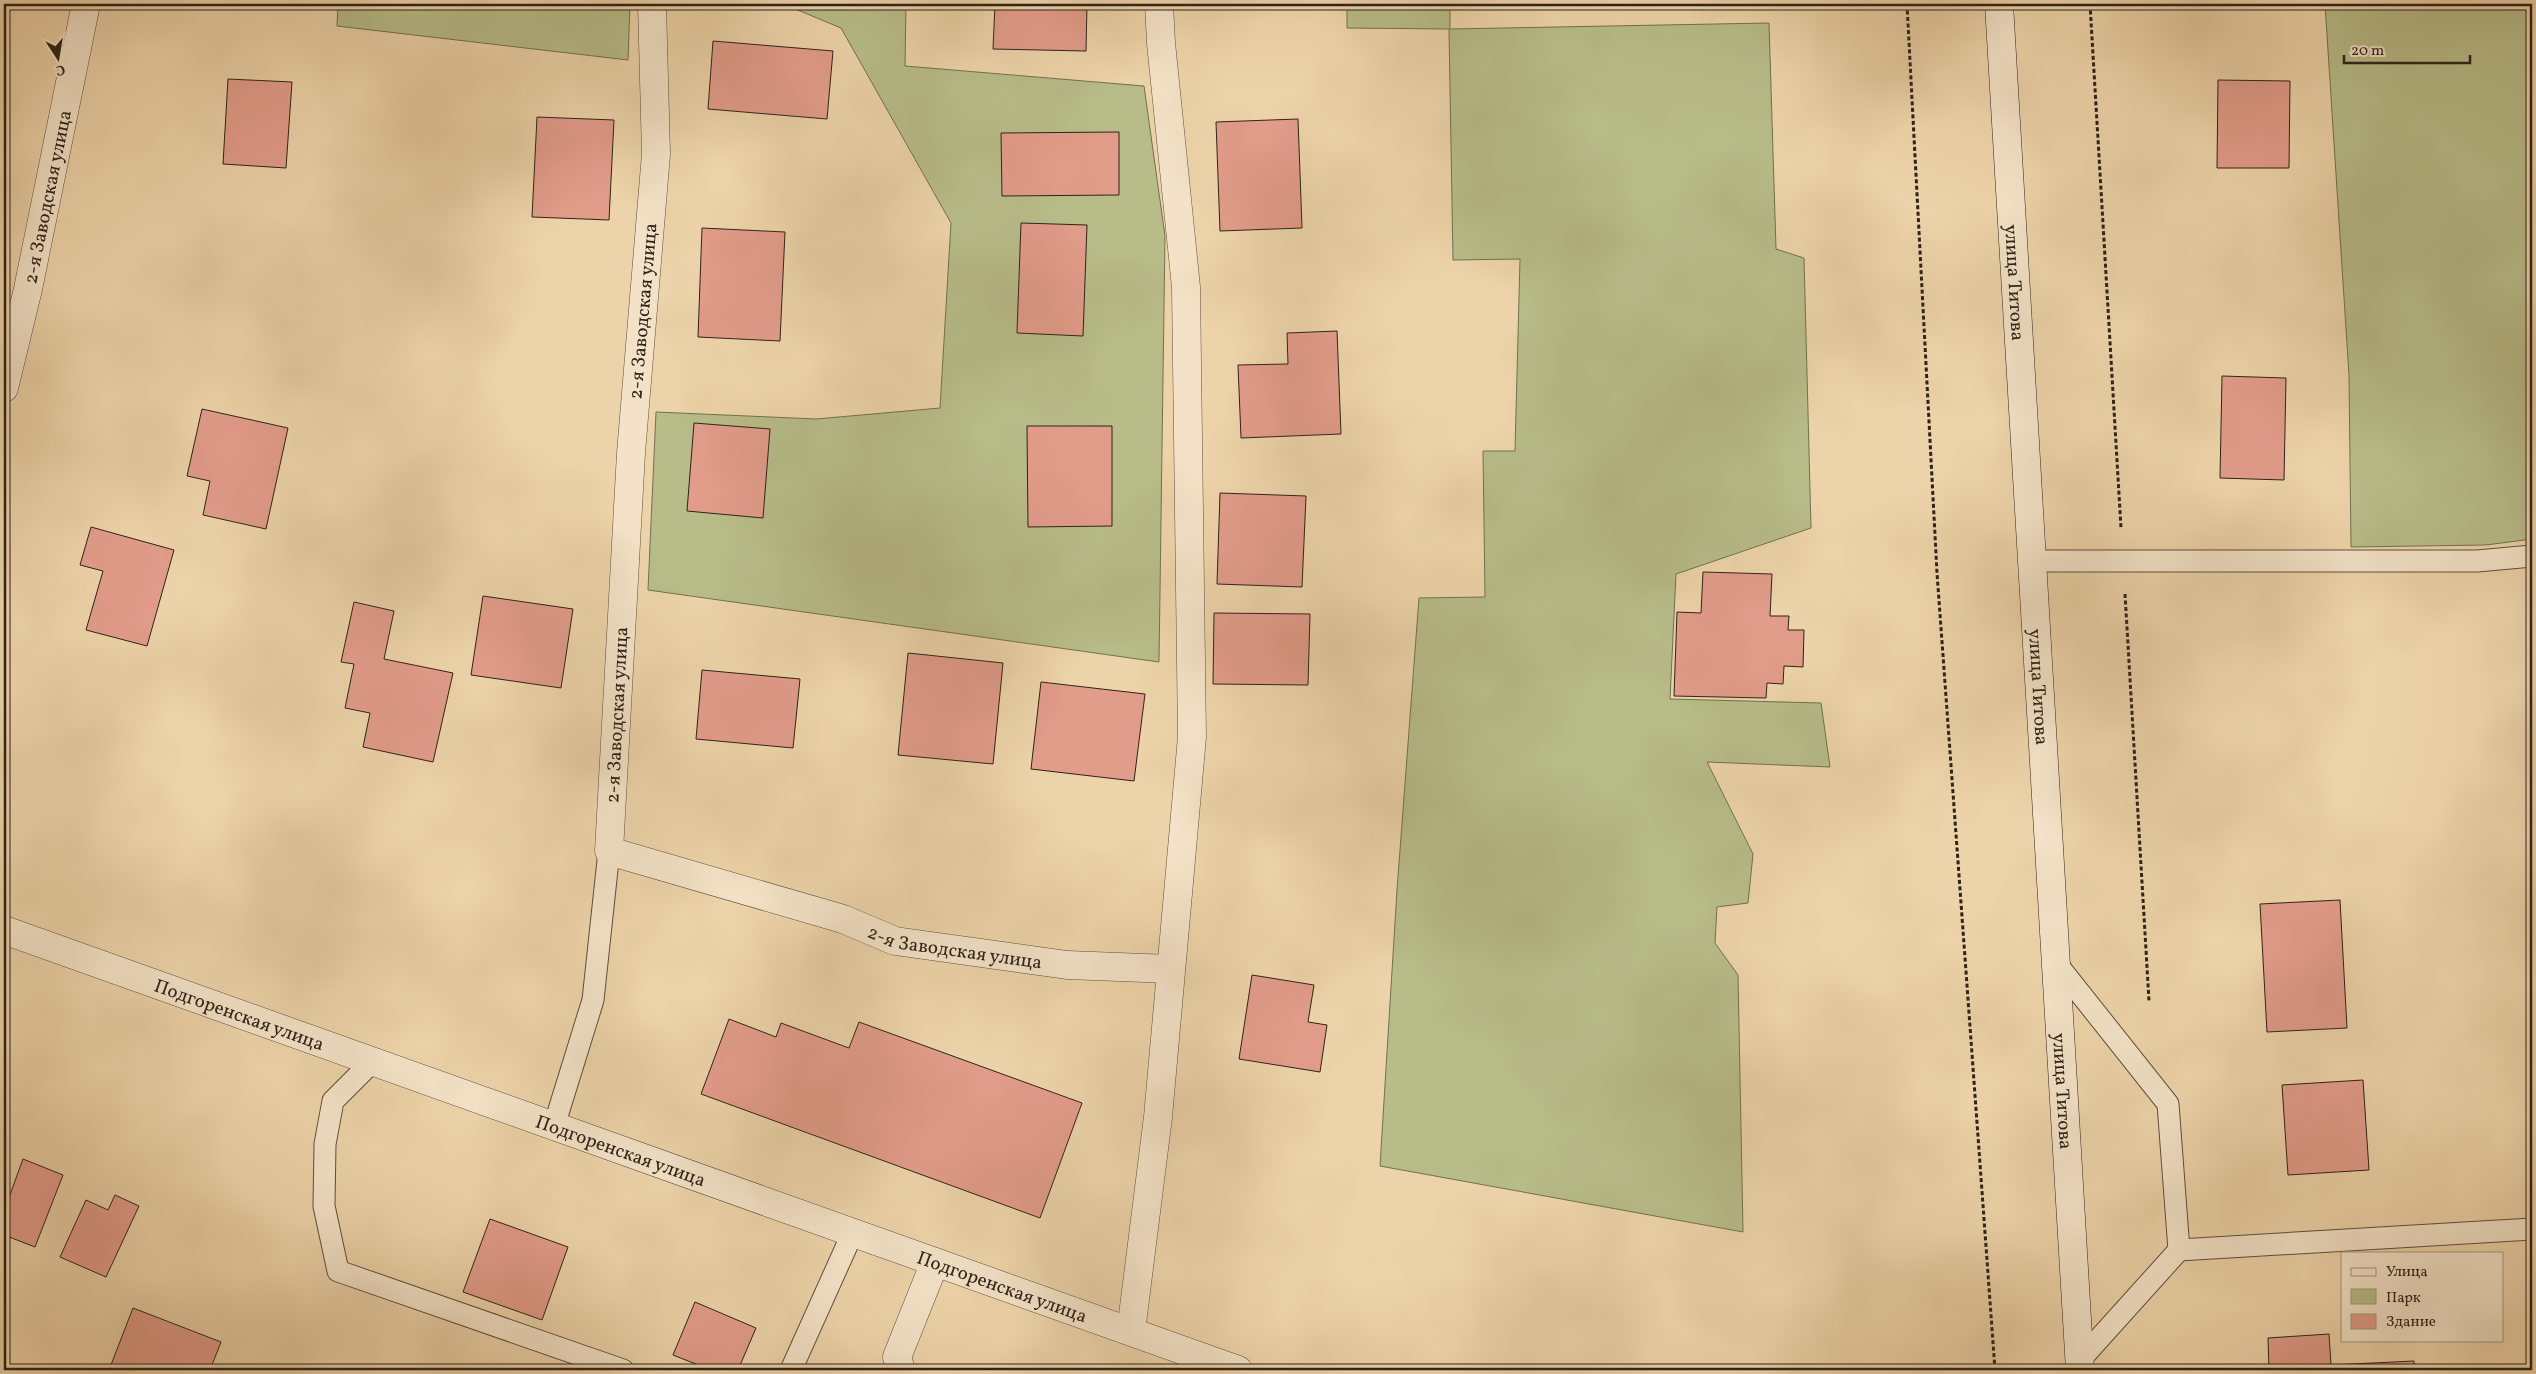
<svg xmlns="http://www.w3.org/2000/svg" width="2536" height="1374" font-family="Vollkorn,serif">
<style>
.green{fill:#b7bc89;stroke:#727051}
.building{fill:#e29c8a;stroke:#2d2319}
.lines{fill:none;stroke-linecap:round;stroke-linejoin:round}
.service-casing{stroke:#5d4f3d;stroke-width:23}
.minor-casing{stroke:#5d4f3d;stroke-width:29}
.tertiary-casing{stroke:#5d4f3d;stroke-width:29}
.secondary-casing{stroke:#2d2319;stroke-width:29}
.path{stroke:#2d2319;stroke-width:3;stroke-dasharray:4 2.5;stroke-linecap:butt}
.service{stroke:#f3e2c7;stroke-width:21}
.minor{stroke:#f3e2c7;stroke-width:28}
.tertiary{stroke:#f3e2c7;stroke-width:28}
.secondary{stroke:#f3e2c7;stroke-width:28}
.labels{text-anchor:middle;stroke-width:4.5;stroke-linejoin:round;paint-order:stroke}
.street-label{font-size:19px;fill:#2d2319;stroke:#f3e2c7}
</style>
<rect width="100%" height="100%" fill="#edd3a9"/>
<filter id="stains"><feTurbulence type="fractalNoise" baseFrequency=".004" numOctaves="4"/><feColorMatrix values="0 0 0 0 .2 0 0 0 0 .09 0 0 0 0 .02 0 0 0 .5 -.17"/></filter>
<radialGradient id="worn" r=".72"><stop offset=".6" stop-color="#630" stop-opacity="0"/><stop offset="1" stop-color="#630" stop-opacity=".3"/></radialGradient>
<path class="green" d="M338,4H630L628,60L337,26Z
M788,4H906L905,66L1144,86L1165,236L1159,662L648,590L656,412L816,419L940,408L951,223L841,28L788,6Z
M1347,4H1450V29L1769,23L1776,249L1804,258L1811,528L1676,574L1670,699L1821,703L1830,767L1707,762L1753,854L1748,903L1717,907L1715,943L1738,975L1743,1232L1380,1166L1397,890L1419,598L1485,597L1483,451H1515L1520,259L1453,260L1449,29L1347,28Z
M2325,4H2532V539L2486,545L2351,547L2349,375Z"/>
<path class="building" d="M995,4H1087L1086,51L993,49Z
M713,41L833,51L827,119L708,109Z
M228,79L292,82L286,168L223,164Z
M2218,80L2290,81L2289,168H2217Z
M537,117L614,120L609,220L532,217Z
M1298,119L1302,228L1220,231L1216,122Z
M1119,132V195L1002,196L1001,133Z
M1021,223L1087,225L1083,336L1017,333Z
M702,228L785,232L780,341L698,337Z
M1337,331L1341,434L1241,438L1238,365L1288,364L1287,333Z
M2222,376L2286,378L2284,480L2220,478Z
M202,409L288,428L266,529L203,515L210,481L187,476Z
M694,423L770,429L763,518L687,511Z
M1027,426H1112V526L1028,527Z
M1220,493L1306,496L1302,587L1217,584Z
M91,527L174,550L147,646L86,630L103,571L80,565Z
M1703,572L1772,574L1770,616H1789L1788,630H1804L1803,667L1784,666L1783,684L1767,683L1766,698L1674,696L1677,612L1701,613Z
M483,596L573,609L561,688L471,675Z
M354,602L394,611L384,659L453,673L433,762L363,747L370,713L345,708L354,664L341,662Z
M1214,613L1310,614L1308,685L1213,684Z
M908,653L1003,663L993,764L898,755Z
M702,670L800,679L793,748L696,739Z
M1041,682L1145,694L1134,781L1031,769Z
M2340,900L2347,1028L2267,1032L2260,904Z
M1252,975L1314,985L1308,1022L1327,1025L1320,1072L1239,1059Z
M729,1019L776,1037L781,1023L849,1048L859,1022L1082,1103L1040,1218L701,1094Z
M2363,1080L2369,1170L2288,1175L2282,1085Z
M23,1159L63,1175L35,1247L4,1235V1211Z
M115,1195L139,1206L106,1277L60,1257L86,1200L108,1210Z
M490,1219L568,1247L542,1320L463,1292Z
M695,1302L756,1328L738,1370H711L673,1355Z
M133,1308L221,1342L210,1370H109Z
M2329,1334L2331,1365L2414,1361V1370H2269L2268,1338Z"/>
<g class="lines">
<g class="service-casing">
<path id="service" d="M2032,561H2477L2532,556
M2056,963L2168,1104L2179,1250L2079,1361
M373,1061L333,1101L325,1144L324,1206L338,1271L623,1370
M554,1126L593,1000L609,851
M2179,1250L2532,1229
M791,1370L853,1232"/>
</g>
<g class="minor-casing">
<g id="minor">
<path id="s1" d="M652,4L656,154L631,453L609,851L843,919L895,941L1067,965L1171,969"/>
<path id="s2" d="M4,388L28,289L86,4"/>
<path d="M1131,1331L1158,1117L1192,737L1186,287L1161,43L1159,4"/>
<path d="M901,1370L897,1357L935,1262"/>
</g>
</g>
<g class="tertiary-casing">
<g id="tertiary">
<path id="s3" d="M4,930L1238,1370"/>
</g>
</g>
<g class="secondary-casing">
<g id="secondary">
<path id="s4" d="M1999,4L2080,1370"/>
</g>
</g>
<path class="path" d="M1907,4L1937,573L1995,1370
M2090,4L2121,528
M2125,594L2149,1001"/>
<use href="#service" class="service"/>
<use href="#minor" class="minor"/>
<use href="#tertiary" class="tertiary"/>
<use href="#secondary" class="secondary"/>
</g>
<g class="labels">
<g class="street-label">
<text dy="7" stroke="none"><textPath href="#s2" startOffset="196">2-я Заводская улица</textPath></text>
<text dy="7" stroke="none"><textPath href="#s4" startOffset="279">улица Титова</textPath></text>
<text transform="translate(642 311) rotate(-85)" y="7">2-я Заводская улица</text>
<text dy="7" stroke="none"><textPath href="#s4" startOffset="684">улица Титова</textPath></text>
<text transform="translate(616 715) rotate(-87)" y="7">2-я Заводская улица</text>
<text dy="7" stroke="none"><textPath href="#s1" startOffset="1209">2-я Заводская улица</textPath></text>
<text dy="7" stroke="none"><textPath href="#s3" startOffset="250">Подгоренская улица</textPath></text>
<text dy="7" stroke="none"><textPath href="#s4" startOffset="1089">улица Титова</textPath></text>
<text dy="7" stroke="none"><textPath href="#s3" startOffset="655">Подгоренская улица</textPath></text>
<text dy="7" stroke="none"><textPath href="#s3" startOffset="1060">Подгоренская улица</textPath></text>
</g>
</g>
<rect width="2536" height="1374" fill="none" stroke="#edd3a9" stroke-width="20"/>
<rect x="5" y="5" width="2526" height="1364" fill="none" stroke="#2d2319" stroke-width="2.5"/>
<rect x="10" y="10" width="2516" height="1354" fill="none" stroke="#2d2319"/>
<rect x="2341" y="1252" width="162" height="90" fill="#f3e2c7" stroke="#a49681"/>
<rect x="2351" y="1268" width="25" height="8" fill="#f3e2c7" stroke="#a49681"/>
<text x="2386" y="1276" font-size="15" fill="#2d2319">Улица</text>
<rect x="2351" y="1289" width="25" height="15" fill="#b7bc89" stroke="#a49681"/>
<text x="2386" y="1302" font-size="15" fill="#2d2319">Парк</text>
<rect x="2351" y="1314" width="25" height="15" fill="#e29c8a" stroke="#a49681"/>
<text x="2386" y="1326" font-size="15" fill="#2d2319">Здание</text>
<g transform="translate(58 58) rotate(168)" stroke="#f3e2c7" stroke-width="4" paint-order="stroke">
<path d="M0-4L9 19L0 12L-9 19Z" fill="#2d2319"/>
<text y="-8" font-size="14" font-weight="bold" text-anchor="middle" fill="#2d2319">С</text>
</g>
<path d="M2344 55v8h126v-8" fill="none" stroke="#2d2319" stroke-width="2.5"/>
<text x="2351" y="55" font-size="15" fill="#2d2319" stroke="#f3e2c7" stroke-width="4" paint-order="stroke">20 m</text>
<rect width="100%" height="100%" filter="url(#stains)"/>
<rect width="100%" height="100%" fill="url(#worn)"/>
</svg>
